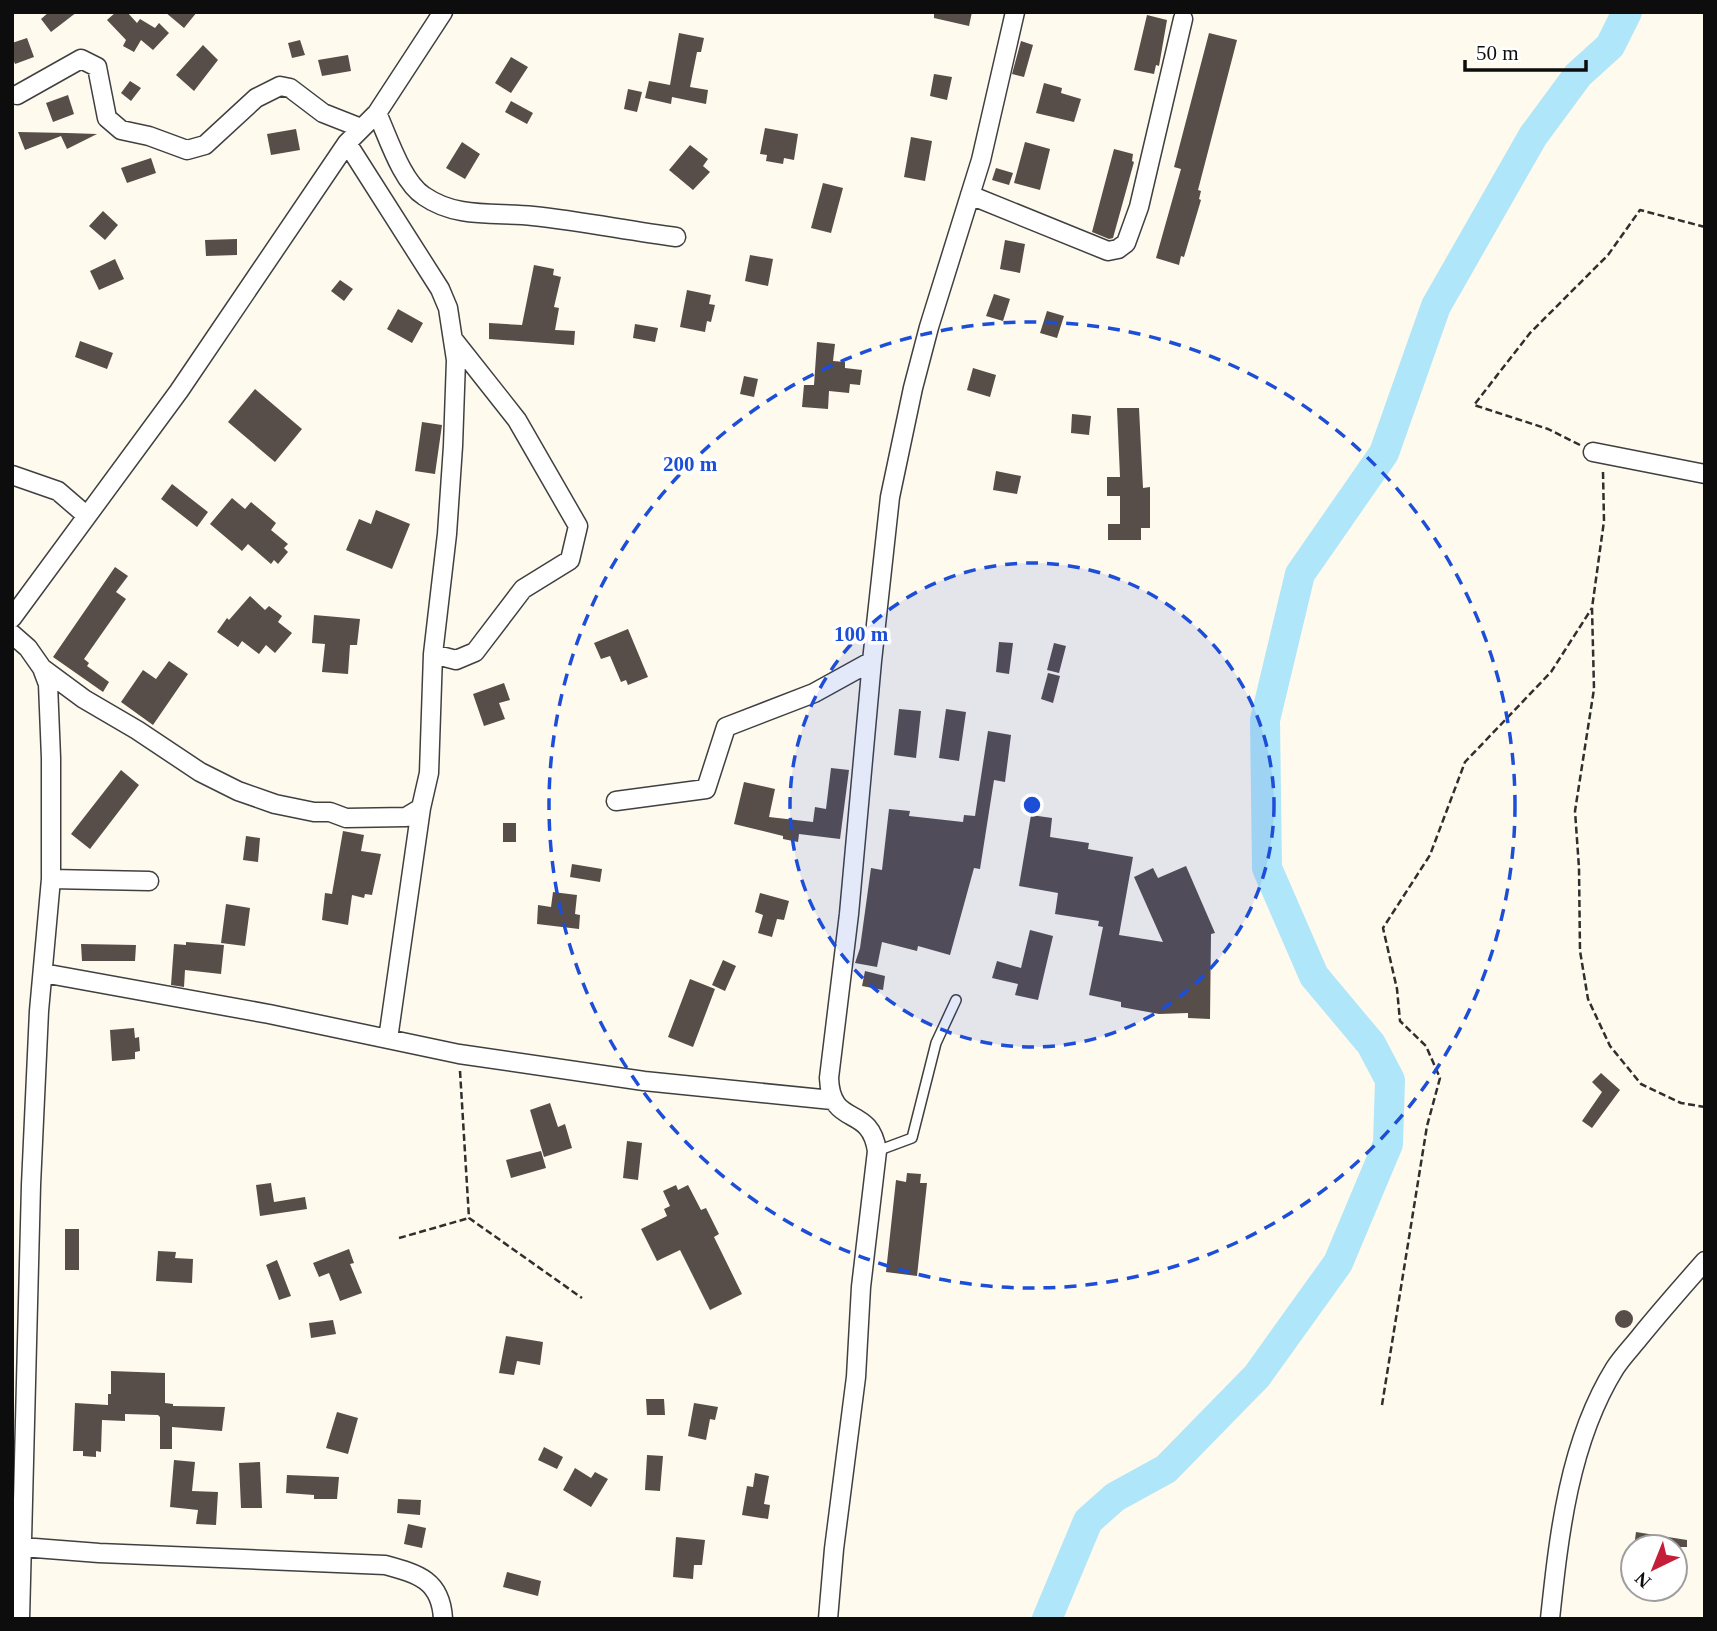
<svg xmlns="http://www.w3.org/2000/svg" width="1717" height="1631" font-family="Georgia,serif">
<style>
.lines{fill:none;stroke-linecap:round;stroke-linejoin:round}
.river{stroke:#b0e6f9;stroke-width:30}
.building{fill:#574d49}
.service-casing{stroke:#404040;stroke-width:12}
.minor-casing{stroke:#404040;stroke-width:21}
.path{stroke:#2f2f2f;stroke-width:2.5;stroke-dasharray:7 3.5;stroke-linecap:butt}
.service{stroke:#fff;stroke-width:9}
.minor{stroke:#fff;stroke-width:18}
.ring{fill:none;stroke:#1d4ed8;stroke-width:3.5;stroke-dasharray:12 9}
.centre{fill:#1d4ed8;stroke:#fff;stroke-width:3.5}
.ring-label{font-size:21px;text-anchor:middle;font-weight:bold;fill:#1d4ed8;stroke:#fff;stroke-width:7;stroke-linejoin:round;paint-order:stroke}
</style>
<rect width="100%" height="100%" fill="#fffaee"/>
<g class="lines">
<path class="river" d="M1047,1619L1088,1521L1115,1497L1166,1469L1257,1376L1338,1263L1388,1144L1390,1080L1371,1044L1314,976L1267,868L1265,720L1300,574L1384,453L1436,306L1533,136L1578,75L1610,46L1627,12"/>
</g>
<path class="building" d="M49,12H77L51,32L41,19Z
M116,12H127L137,23L140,19L155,28L159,23L169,33L153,50L141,40L134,52L123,46L126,40L107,20Z
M165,12H197L184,28Z
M934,12H972L969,26L934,18Z
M1147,15L1167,20L1159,66L1156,65L1154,74L1134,70Z
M679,33L704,38L701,52H697L690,87L708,90L706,104L672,97L671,104L645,98L649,81L670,85Z
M1209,33L1237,40L1198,190L1201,191L1199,199L1201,200L1184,257L1181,256L1179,265L1156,258L1181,169L1174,167Z
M27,38L34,57L15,64L12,56V43Z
M300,40L305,55L292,58L288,43Z
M1021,41L1033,45L1024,77L1012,74Z
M203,45L218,60L194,91L176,75Z
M348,55L351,71L322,76L318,60Z
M511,57L528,67L511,93L495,83Z
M934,74L952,77L947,100L930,96Z
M130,81L141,88L131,101L121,93Z
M1044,83L1062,88L1061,93L1081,99L1074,122L1036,113Z
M628,89L642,92L637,112L624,109Z
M68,95L74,114L53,122L46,103Z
M511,101L533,113L527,124L505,112Z
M765,128L798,134L794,160L784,158L783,164L766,161L767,155L760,154Z
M296,129L300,150L271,155L267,134Z
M18,132L67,133L97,134L67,149L61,136L25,150Z
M911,137L932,141L925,181L904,177Z
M462,142L480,154L465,179L446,168Z
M1025,142L1050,149L1040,190L1014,183Z
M690,145L708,159L703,166L710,172L693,190L669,170Z
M1114,149L1133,154L1132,161L1134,162L1113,238L1109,239L1092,232Z
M151,158L156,173L127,183L121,168Z
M996,168L1013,173L1009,185L992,180Z
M823,183L843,188L831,233L811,228Z
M103,211L118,225L105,240L89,226Z
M237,239V255L206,256L205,240Z
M1005,240L1025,244L1020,273L1000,269Z
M750,255L773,259L768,286L745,281Z
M115,259L124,279L99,290L90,271Z
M534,265L554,269L553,275L561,277L554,307L559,308L555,330L575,331L574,345L489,339V323L522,325Z
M340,280L353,289L344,301L331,291Z
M687,290L711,295L709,304L715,305L711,322L707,321L705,332L680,327Z
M994,294L1010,299L1003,321L986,316Z
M398,309L423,323L412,343L387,329Z
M1047,311L1064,316L1057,338L1040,333Z
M635,324L658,328L655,342L633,338Z
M80,341L113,353L107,369L75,357Z
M817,342L835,344L833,361L845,362V368L862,370L860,385L850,384L849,393L829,391L828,409L802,407L804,385H814Z
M973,368L996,375L990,397L967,390Z
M744,376L758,379L754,397L740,394Z
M255,389L302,429L275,462L228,422Z
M1117,408H1139L1143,488L1150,487V528H1141V540H1108V524H1120V496H1107V477H1120Z
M1072,414L1091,416L1089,435L1071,433Z
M422,422L442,425L435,474L415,471Z
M996,471L1021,476L1017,494L993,490Z
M172,484L208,512L197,527L161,499Z
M232,498L245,509L251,502L276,523L271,530L288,544L284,548L288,552L278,564L274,560L271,564L248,544L242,551L210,524Z
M376,510L410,524L392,569L346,550L359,519L371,524Z
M115,567L128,576L116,592L126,599L84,659L89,663L87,666L109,682L103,692L53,657Z
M250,596L265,610L269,606L282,616L278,622L292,633L275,653L266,645L259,654L242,641L238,647L217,632L227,618L229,620Z
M314,615L360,619L357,645H350L348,674L322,672L325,644L312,643Z
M628,629L648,677L628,685L626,680L621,682L610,656L601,659L594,643Z
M999,642L1013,643L1009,674L996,672Z
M1054,643L1066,646L1059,673L1047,670Z
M169,661L188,674L153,725L121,702L143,670L156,679Z
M1048,673L1060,676L1053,703L1041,699Z
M504,683L510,700L499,703L505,719L484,726L473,694Z
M899,709L921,711L916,758L894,755Z
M946,709L966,712L959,761L939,758Z
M988,731L1011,735L1005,782L994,780L980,869L974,868L950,955L918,946L917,951L882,942L877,967L855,963L860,948L871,868L882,870L889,809L910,811L909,816L963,822L964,815L975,816Z
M831,768L849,770L840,839L799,834L798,842L783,839V836L734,824L744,782L775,789L769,817L813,822L815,807L826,809Z
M121,770L139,785L90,849L71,834Z
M1031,815L1052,818L1050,837L1089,843L1088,849L1133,857L1119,935L1163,942L1134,877L1153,868L1158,878L1186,866L1215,933L1211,934L1210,1019L1188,1018V1013L1159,1014L1121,1007V1002L1089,995L1103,927L1098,926L1099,921L1055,914L1058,893L1019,886Z
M503,823H516V842H503Z
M343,831L364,835L361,851L381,854L372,895L365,894L364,898L352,895L348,925L322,920L325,893L332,894Z
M246,836L260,838L258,862L243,860Z
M572,864L602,869L600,882L570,877Z
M553,892L577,895L575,914L580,915L579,929L537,924L538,905L551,907Z
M760,893L789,901L784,920L777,919L772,937L758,933L763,915L755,912Z
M226,904L250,908L245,946L221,943Z
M1030,930L1053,936L1038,1000L1015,995L1018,984L992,978L997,961L1021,968Z
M186,942L224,945L221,974L185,970L184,987L171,985L174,944L186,945Z
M81,944L136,945L135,961H82Z
M723,960L736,966L725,991L712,985Z
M865,971L885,976L883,990L862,986Z
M690,979L715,989L693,1047L668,1037Z
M134,1028L135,1038L139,1037L140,1051L135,1052V1059L112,1061L110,1030Z
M1601,1073L1620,1090L1592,1128L1582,1121L1602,1092L1592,1082Z
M550,1103L558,1127L565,1124L572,1148L544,1157L530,1110Z
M627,1141L642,1143L638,1180L623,1178Z
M541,1151L546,1168L511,1178L506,1160Z
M907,1173L921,1174L920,1183H927L917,1276L886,1272L896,1180L906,1182Z
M271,1183L274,1202L305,1197L307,1209L260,1216L256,1185Z
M676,1185L678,1190L688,1185L701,1210L706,1208L719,1234L714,1237L742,1294L710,1310L680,1250L657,1261L641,1229L667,1216L664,1209L670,1206L663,1191Z
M65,1229H79V1270H65Z
M349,1249L354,1263L350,1264L362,1293L340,1301L329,1273L319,1277L313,1263Z
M158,1251L176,1252L175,1258L193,1259L192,1283L156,1281Z
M277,1260L291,1296L279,1300L266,1265Z
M1615 1319a9 9 0 1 1 18 0a9 9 0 1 1-18 0Z
M333,1320L336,1334L311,1338L309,1323Z
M506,1336L543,1342L540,1365L517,1361L514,1375L499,1373Z
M111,1371L165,1373V1403L173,1404V1406L225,1407L222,1431L172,1427V1449H160V1417L158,1415L125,1414V1421L102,1420L101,1452L96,1451V1457L83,1456V1451H73L75,1403L108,1405V1394H111Z
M646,1399H664L665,1415H647Z
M694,1403L718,1407L715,1420L710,1419L706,1440L688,1436Z
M337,1412L358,1418L348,1454L326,1448Z
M544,1447L563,1457L557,1469L538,1460Z
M647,1455L663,1456L660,1491L645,1490Z
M174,1460L195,1462L192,1491L218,1492L216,1525L196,1524L198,1510L170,1507Z
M260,1462L262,1508H241L239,1463Z
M575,1468L591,1478L595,1472L608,1479L591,1507L563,1490Z
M755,1473L769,1476L764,1504L770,1505L768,1519L742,1515L747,1486L753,1487Z
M287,1475L339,1477L337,1499H314V1495L286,1493Z
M398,1499L421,1500L420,1515L397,1513Z
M408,1524L426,1528L422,1548L404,1544Z
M1636,1532L1687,1540V1547H1634Z
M676,1537L705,1540L702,1565H694L693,1579L673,1577Z
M507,1572L541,1581L538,1596L503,1587Z"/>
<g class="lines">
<g class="service-casing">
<path id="service" d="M877,1151L912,1138L936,1043L956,1000"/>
</g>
<g class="minor-casing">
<path id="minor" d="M17,95L81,59L97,67L107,118L121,130L149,136L187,150L205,145L256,98L280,86L290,88L323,113L361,128
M377,113C388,137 402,182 424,196C457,219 496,212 533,216C581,221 629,231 676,237
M970,195L1108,251L1118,249L1126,243L1139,207L1183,19
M1593,452L1705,474
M12,475L58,491L87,516
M12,618L179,391L347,143L377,113L443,12
M12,634L28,648L42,668L48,684L51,758V879L39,1011L31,1185L20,1619
M433,654L456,660L475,652L523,589L570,560L578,526L517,420L453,339
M42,668L84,699L137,730L200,772L238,791L275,804L314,812H330L346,818L406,817L421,808L429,773L433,654L447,534L453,446L456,360L448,308L440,289L347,143
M616,801L706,789L726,727L814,693L872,661
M51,879L149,881
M43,973L269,1014L459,1054L644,1081L832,1100
M388,1039L421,808
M22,1547L99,1553L385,1565C418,1574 441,1580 443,1619
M828,1619L834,1549L856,1377L861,1287L877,1151C870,1103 831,1129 829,1078L849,914L872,661L890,497L913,388L929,327L981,160L1015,12
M1550,1619C1559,1534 1569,1442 1615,1368C1622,1357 1631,1348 1639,1338C1660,1312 1682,1287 1705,1261"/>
</g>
<path class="path" d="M1580,445L1548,429L1474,405L1530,333L1608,255L1640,210L1705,227
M1603,472L1604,521L1592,608L1594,689L1575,811L1579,868L1580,951L1588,999L1610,1046L1641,1084L1681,1103L1705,1107
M460,1071L469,1218L582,1298
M399,1238L469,1218
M1382,1405L1427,1126L1440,1078L1426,1046L1400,1021L1397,989L1383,928L1430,855L1465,762L1551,672L1592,608"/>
<use href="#service" class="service"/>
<use href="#minor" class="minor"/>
</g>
<circle cx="1032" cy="805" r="242" fill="#1d4ed8" fill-opacity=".12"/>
<g class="ring">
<circle cx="1032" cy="805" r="242"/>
<circle cx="1032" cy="805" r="483"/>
</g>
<circle cx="1032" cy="805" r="10" class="centre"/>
<g class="ring-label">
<text x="690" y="471">200 m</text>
<text x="861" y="641">100 m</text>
</g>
<rect width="1717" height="1631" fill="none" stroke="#0d0d0d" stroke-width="28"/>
<g transform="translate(1654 1568) rotate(223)"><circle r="33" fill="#ffffff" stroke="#9e9e9e" stroke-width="2"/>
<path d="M0-5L12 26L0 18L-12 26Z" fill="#c51e39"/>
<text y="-10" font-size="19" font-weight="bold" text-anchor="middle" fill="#0d0d0d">N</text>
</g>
<path d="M1465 60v10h121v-10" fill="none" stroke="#0d0d0d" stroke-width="3.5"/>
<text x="1476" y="60" font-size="21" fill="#0d0d0d" stroke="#ffffff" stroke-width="5" paint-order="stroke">50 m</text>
</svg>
